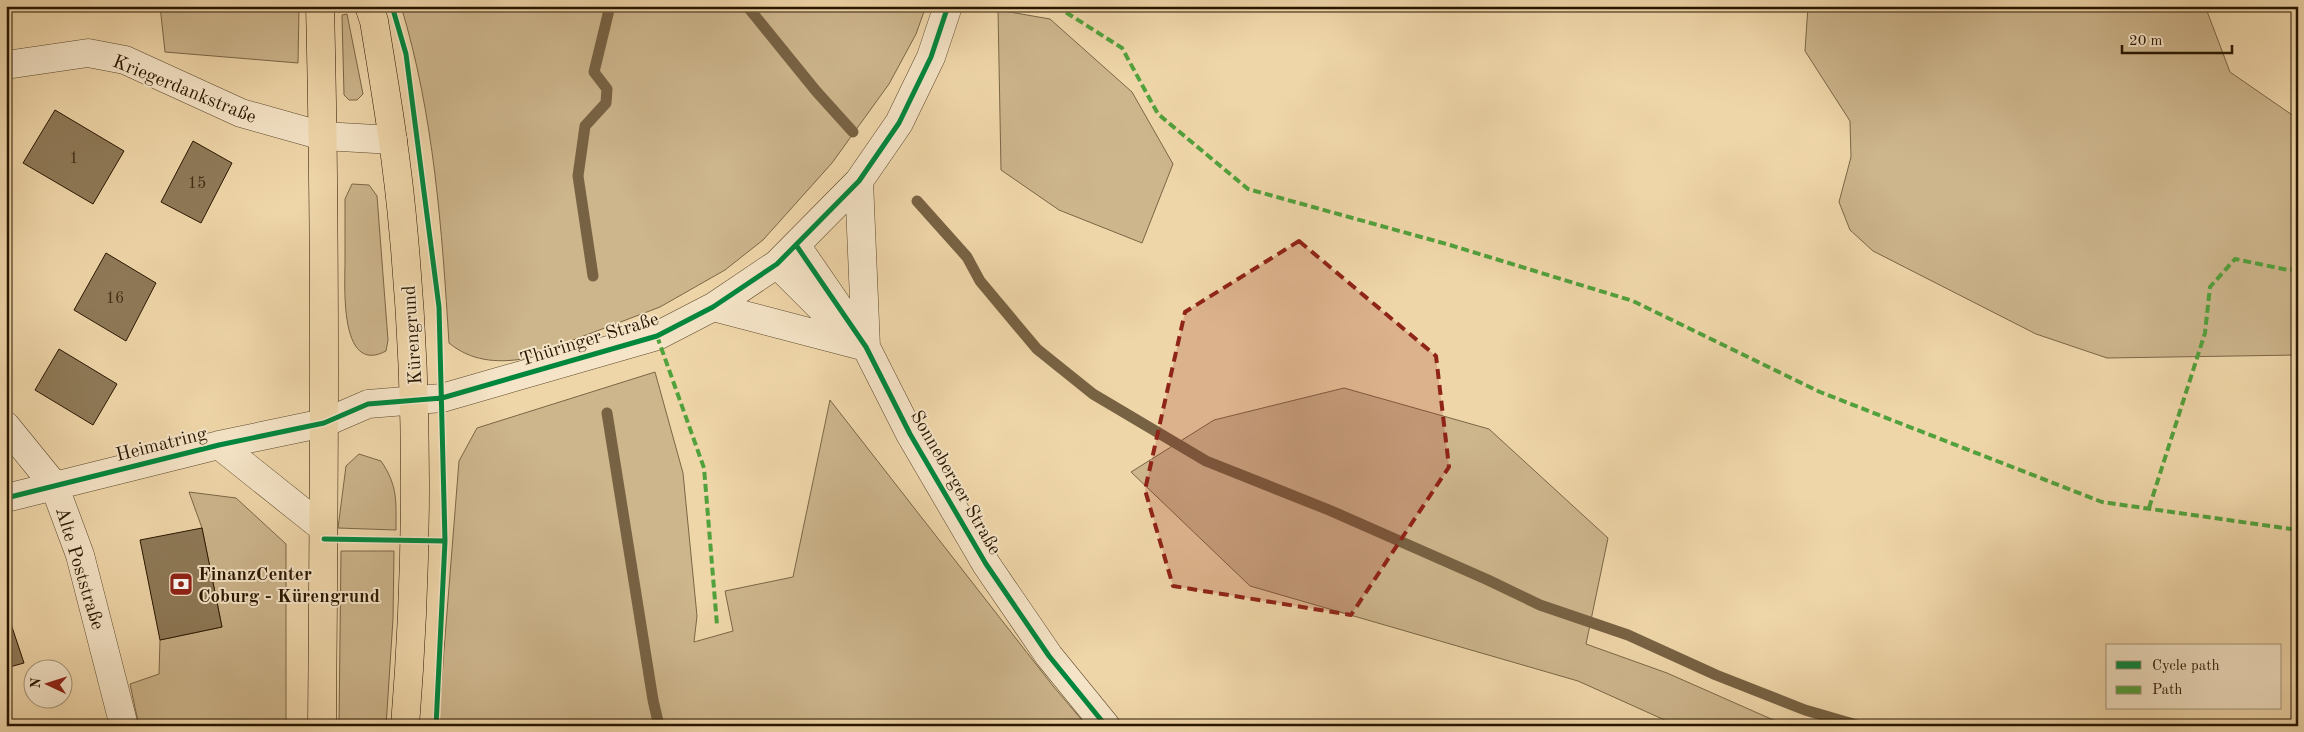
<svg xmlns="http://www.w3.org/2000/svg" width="2304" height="732" font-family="'Old Standard TT',serif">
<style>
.green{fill:#cdb58c;stroke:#7a6646}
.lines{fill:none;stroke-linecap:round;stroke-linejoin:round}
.stream{stroke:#776243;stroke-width:11}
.building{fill:#8f7a58;stroke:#281600}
.minor-casing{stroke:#5a462a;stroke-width:29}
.major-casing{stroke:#281600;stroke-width:29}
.path{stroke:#281600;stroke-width:3;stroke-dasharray:4 2.5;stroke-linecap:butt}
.minor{stroke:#f5e4c7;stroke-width:28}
.major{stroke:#efd6a9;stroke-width:28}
.quiet{stroke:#51a13c;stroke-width:4;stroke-dasharray:8 4;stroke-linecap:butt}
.cycleway-casing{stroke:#f5e4c7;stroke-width:8}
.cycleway{stroke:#00873e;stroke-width:5}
.marked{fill:#8f2418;fill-opacity:0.2;stroke:#8f2418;stroke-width:4;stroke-dasharray:10 6;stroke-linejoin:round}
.labels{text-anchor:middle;stroke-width:4;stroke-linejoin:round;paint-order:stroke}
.number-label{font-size:16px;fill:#422f16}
.street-label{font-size:19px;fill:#281600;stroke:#f5e4c7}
.poi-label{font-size:19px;font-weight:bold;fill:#281600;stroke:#f5e4c7;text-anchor:start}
</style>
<rect width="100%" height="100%" fill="#efd6a9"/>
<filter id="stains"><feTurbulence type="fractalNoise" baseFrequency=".004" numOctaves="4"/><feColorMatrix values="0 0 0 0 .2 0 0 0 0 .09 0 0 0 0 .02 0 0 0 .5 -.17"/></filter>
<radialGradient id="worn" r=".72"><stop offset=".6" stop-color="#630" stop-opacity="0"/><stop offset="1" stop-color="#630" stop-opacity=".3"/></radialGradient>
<path class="green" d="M160,6H299L298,63L165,52Z
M401,6H926L916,34L889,84L832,163L763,240L725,270L660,307L523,359C496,363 471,361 449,343C442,230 434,115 401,6Z
M1808,6H2205L2230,72L2298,119V355L2107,358L2036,334L1873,251L1850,230L1839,202L1851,157L1850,121L1805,51Z
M998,10L1050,19L1132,92L1173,164L1142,243L1059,210L1001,170Z
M347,14L363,94L357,100H349L344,95L342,15Z
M352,184L369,185L377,196L388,340L386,351C339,376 345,285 345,262C345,241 345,220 345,199Z
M655,372L683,473L697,616L694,642L733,631L725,591L793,577L830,400L1053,686L1087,726H438L459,461L477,428Z
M1344,388L1489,429L1608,538L1586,644L1667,673L1787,726H1678L1578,681L1250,586L1131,472L1214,420Z
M359,454L381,461C398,486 396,501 396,530L338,528L346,466Z
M189,492L236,498L286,544V726H139L130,684L159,674L160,640L222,627L202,528Z
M341,551H394L393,619L386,726H339Z"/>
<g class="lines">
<path class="stream" d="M747,6L816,91L853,132
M917,201L967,257L980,281L1037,349L1093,394L1206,461L1329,510L1488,580L1540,605L1628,635L1716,675L1805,710L1860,726
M593,276L578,176L585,126L606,103L607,89L594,72L610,6
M607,413L653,700L659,726"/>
</g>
<path class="building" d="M55,110L124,151L93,204L23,163Z
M193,141L232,163L201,223L161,202Z
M106,253L156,283L126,341L74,310Z
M59,349L117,384L93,425L35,390Z
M202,528L222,627L160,640L140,540Z
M6,609L24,663L6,668Z"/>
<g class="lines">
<g class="minor-casing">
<path id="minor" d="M6,65L88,53L125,60L241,113L323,136L393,140
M859,181L866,347
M796,245L866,347L910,434L986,564L1049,656L1106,726
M777,264L831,318
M713,307L866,347
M6,426L54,485L80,555L124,726
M219,445L323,528
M6,498L219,445L324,423L368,404L442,398L657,336L713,307L777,264L859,181L899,123L931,57L948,6"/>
</g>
<g class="major-casing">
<path id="major" d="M320,6C326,246 324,486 322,726
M369,6L374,21C386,93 398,165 404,238C419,400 418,564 405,726"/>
</g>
<path class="path" d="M357,540H381"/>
<use href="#minor" class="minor"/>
<use href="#major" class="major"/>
<path class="quiet" d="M1056,6L1122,48L1158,114L1248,189L1450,245L1633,301L1820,392L2102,502L2298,530
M657,336L704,468L717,625
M2149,508L2205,333L2210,287L2235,259L2288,270L2298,269"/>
<g class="cycleway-casing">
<path id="cycleway" d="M392,6L406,54L439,307L445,541L436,726
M796,245L866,347L910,434L986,564L1049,656L1106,726
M6,498L219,445L324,423L368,404L442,398L657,336L713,307L777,264L859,181L899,123L931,57L948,6
M324,539L445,541"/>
</g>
<use href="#cycleway" class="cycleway"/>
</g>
<path class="marked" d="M1299,241L1436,356L1449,467L1351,615L1173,586L1145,490L1185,312Z"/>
<defs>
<g id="bank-square" transform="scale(1.25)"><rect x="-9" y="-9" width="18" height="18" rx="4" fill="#8f2418" stroke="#f5e4c7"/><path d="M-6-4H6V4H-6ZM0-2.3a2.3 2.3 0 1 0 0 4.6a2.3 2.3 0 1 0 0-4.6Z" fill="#fff"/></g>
</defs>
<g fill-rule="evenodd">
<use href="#bank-square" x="181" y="584"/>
</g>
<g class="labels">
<g class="number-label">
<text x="74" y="163">1</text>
<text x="197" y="188">15</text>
<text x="115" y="303">16</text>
</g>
<g class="street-label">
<text transform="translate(185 88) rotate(22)" y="7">Kriegerdankstraße</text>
<text transform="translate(411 335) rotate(-94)" y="7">Kürengrund</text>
<text transform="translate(589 338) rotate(-17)" y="7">Thüringer Straße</text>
<text transform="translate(161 443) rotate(-14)" y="7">Heimatring</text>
<text transform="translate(957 482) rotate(60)" y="7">Sonneberger Straße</text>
<text transform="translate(81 568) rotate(73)" y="7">Alte Poststraße</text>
</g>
<g class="poi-label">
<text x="198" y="580">FinanzCenter<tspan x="198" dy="22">Coburg - Kürengrund</tspan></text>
</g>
</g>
<rect width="2304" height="732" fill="none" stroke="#efd6a9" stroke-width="25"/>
<rect x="8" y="8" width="2289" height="717" fill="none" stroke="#281600" stroke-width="2.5"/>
<rect x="12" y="12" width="2279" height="707" fill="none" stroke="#281600"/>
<rect x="2106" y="644" width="175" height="65" fill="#f5e4c7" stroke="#a39277"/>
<rect x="2116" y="661" width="25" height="8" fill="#00873e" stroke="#a39277"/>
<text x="2152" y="670" font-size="15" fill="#281600">Cycle path</text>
<rect x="2116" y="686" width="25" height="8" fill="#51a13c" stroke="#a39277"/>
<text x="2152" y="694" font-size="15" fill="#281600">Path</text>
<g transform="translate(48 684) rotate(274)"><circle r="24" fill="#f5e4c7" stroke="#a39277"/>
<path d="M0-4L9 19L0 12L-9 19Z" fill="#8f2418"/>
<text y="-8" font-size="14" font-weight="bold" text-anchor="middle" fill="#281600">N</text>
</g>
<path d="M2122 45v8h110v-8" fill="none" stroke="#281600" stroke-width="2.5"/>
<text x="2129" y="45" font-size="15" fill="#281600" stroke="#f5e4c7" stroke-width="4" paint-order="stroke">20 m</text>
<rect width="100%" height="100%" filter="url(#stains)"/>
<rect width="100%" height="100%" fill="url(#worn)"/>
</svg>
